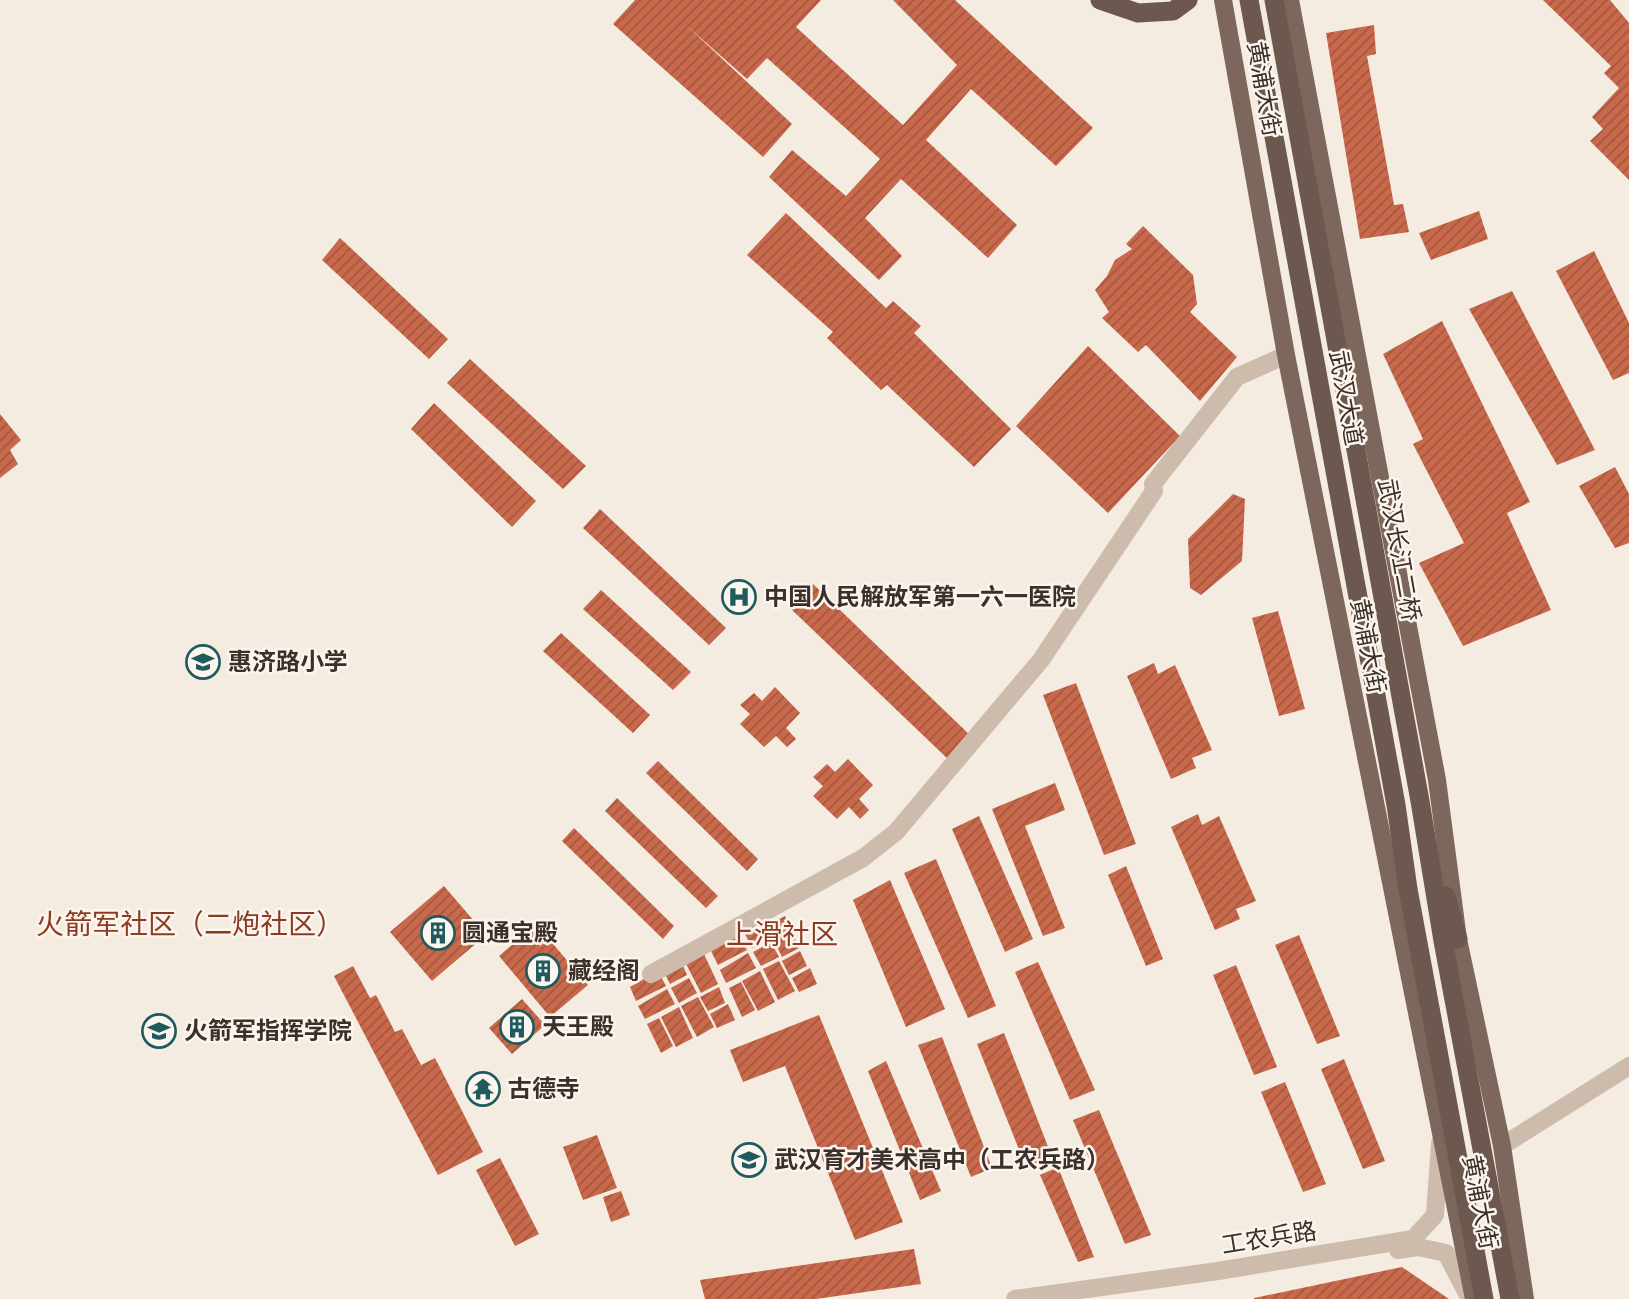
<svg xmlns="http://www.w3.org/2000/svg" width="1629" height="1299" font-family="'Public Sans','Noto Sans SC',sans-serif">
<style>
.building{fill:url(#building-hatch)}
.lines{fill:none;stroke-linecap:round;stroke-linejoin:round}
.minor{stroke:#cdbbac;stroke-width:18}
.tertiary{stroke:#cdbbac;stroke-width:18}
.primary{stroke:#7d675c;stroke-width:18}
.trunk{stroke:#6c584f;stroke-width:19}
.labels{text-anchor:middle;stroke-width:5;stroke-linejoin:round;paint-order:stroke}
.street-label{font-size:24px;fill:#3b302b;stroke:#fbf5ee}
.poi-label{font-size:24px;font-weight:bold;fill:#3b302b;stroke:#fbf5ee;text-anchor:start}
.quarter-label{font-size:28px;fill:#8c3b22;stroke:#fbf5ee}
</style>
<defs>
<pattern id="building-hatch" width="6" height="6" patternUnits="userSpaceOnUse" patternTransform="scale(1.75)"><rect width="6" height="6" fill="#c8694b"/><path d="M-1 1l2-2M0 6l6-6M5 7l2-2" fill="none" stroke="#a4573f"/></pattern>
</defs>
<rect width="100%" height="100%" fill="#f4ebe1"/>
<path class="building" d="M635,0H821L796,27L903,125L957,65L893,0H955L1093,128L1056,166L971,89L926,140L1017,225L988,258L901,179L865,218L902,256L879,280L769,177L792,150L846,196L880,159L767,58L747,79L686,25L792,124L763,157L613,24Z
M1543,0H1610L1629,23V180L1590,141L1603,129L1592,117L1619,88L1604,73L1611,66Z
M1374,25L1376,54L1367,56L1394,205L1403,204L1409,232L1360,239L1326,33Z
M1479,211L1488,239L1431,260L1419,233Z
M786,213L886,308L893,301L921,326L914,333L1011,429L974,467L887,385L881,390L827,338L833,332L747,255Z
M1143,226L1193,275L1197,304L1190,312L1237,357L1200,401L1146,345L1138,352L1102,318L1109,312L1095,290L1107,276L1115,260L1132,249L1126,244Z
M340,238L448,339L429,359L322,260Z
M1594,251L1629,323V373L1613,380L1556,271Z
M1512,291L1595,450L1557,465L1469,309Z
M1442,321L1530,502L1507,513L1551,610L1463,646L1419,563L1464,543L1413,444L1423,439L1383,354Z
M1088,346L1180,436L1108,513L1016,426Z
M470,359L586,466L563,489L447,383Z
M434,403L536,501L512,527L411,429Z
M0,414L21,440L10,450L18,464L0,478Z
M1615,467L1629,494V543L1615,548L1579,486Z
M1233,494L1245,499L1242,561L1201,595L1190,588L1188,539Z
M600,509L726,628L709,645L583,528Z
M813,584L973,738L950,761L791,609Z
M601,590L691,672L673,690L583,609Z
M1278,611L1305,709L1279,716L1252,618Z
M561,633L650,715L633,733L543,651Z
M1154,663L1158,674L1175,665L1212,750L1192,758L1196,768L1171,779L1127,676Z
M1076,683L1136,844L1104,855L1043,695Z
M775,687L800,713L786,728L796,739L787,747L776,736L764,747L740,724L750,714L740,705L754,693L762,701Z
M848,759L873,785L859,799L869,810L860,819L849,807L837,819L813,796L823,786L813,777L827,764L835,772Z
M658,761L758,859L747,871L646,773Z
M1055,783L1065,810L1025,826L1065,928L1043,936L992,809Z
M617,798L718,896L706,908L605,811Z
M1198,814L1202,825L1219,816L1256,901L1236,909L1240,919L1215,930L1171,827Z
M979,816L1033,939L1005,952L952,829Z
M574,828L674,926L663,939L562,841Z
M936,859L996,1006L968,1018L904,873Z
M1126,866L1163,959L1146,966L1108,875Z
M890,880L945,1009L906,1027L853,900Z
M444,886L486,935L432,981L390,932Z
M785,916L799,948L782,957L767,926Z
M536,924L588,985L550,1017L499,956Z
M762,925L769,939L752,948L745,934Z
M740,935L747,950L718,965L711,951Z
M1299,935L1340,1036L1317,1044L1275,945Z
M771,942L779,957L761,966L753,952Z
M800,951L807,966L789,975L782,961Z
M703,952L718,984L701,993L685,962Z
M748,953L756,968L726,983L720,970Z
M681,961L687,975L670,984L663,970Z
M779,961L795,991L778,1000L763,969Z
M1038,962L1095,1090L1070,1100L1015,972Z
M1236,965L1277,1067L1254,1075L1213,975Z
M353,966L370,998L376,995L395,1032L402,1029L421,1065L435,1058L483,1152L438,1175L334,976Z
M810,968L817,984L799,992L792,978Z
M658,971L666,986L636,1001L630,987Z
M760,971L775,1002L758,1011L742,981Z
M689,978L697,993L679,1003L671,988Z
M741,982L755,1010L742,1017L729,988Z
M719,987L725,1003L708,1011L700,997Z
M667,989L675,1004L645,1019L638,1006Z
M698,997L714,1027L697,1037L681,1006Z
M522,999L545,1025L512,1054L489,1028Z
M728,1004L735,1020L717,1028L710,1014Z
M679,1007L693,1038L676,1047L661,1017Z
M819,1015L903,1222L855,1240L785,1066L743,1082L730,1050Z
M659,1018L673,1046L661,1053L647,1024Z
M1004,1033L1052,1157L1026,1167L977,1044Z
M942,1037L992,1168L971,1177L918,1045Z
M1344,1059L1385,1161L1363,1169L1321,1069Z
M886,1061L941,1191L920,1200L868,1071Z
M1285,1082L1326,1184L1303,1192L1261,1092Z
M1099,1110L1151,1235L1125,1244L1073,1120Z
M597,1135L617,1188L583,1200L563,1147Z
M500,1158L539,1234L515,1246L476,1170Z
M1058,1167L1094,1257L1078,1262L1040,1175Z
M621,1191L630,1215L611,1222L603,1197Z
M914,1249L921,1284L816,1299H705L700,1280Z
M1402,1267L1449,1299H1254V1298Z"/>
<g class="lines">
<path class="minor" d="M651,974L863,858L896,832L1041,660L1154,491L1153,484L1237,377L1286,355
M1502,1146L1629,1066"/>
<path class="tertiary" d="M1398,1250L1418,1247L1446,1253L1470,1299
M1015,1299L1218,1271L1413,1239L1435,1215L1440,1143"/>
<path class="primary" d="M1223,0L1286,355L1474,1299
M1290,0L1437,780L1458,939L1502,1146L1525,1299"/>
<path class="trunk" d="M1100,0L1138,13L1173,11L1188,0
M1249,0L1396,805L1408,889L1484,1299
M1274,0L1420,801L1443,941L1510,1299
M1446,896L1458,939"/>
</g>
<defs>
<g id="hospital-ring" transform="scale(1.75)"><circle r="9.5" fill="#fbf5ee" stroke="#1f5a5e" stroke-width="1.5"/><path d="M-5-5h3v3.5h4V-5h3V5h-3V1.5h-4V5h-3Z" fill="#1f5a5e"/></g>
<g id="school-ring" transform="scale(1.75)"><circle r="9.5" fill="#fbf5ee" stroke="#1f5a5e" stroke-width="1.5"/><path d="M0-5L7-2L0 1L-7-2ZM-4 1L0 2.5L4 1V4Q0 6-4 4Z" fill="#1f5a5e"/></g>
<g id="building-ring" transform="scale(1.75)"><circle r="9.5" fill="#fbf5ee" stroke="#1f5a5e" stroke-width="1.5"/><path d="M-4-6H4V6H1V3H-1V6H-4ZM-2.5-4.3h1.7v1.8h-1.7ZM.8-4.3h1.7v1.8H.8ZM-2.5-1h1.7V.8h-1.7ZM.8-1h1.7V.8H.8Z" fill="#1f5a5e"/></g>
<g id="university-ring" transform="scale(1.75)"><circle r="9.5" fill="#fbf5ee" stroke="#1f5a5e" stroke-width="1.5"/><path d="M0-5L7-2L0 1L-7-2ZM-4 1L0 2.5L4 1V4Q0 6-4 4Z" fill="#1f5a5e"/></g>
<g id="temple-ring" transform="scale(1.75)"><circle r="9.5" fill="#fbf5ee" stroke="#1f5a5e" stroke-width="1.5"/><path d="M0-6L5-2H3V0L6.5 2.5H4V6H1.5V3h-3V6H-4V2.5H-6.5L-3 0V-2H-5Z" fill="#1f5a5e"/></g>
</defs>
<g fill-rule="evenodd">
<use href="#hospital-ring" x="739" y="597"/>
<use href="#school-ring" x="203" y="662"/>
<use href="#building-ring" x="438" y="933"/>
<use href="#building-ring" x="543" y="971"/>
<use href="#building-ring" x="517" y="1027"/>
<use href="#university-ring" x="159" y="1031"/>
<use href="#temple-ring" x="483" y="1089"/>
<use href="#school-ring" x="749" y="1160"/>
</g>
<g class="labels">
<g class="street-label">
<text transform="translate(1264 89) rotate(80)" y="8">黄浦大街</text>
<text transform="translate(1346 398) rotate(80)" y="8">武汉大道</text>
<text transform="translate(1399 550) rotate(80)" y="8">武汉长江二桥</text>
<text transform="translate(1368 646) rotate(79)" y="8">黄浦大街</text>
<text transform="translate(1480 1202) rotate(79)" y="8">黄浦大街</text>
<text transform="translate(1269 1238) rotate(-9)" y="8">工农兵路</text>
</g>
<g class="poi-label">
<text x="764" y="605">中国人民解放军第一六一医院</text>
<text x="228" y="670">惠济路小学</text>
<text x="462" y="941">圆通宝殿</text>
<text x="568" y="979">藏经阁</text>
<text x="542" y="1035">天王殿</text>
<text x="184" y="1039">火箭军指挥学院</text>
<text x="508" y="1097">古德寺</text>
<text x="774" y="1168">武汉育才美术高中（工农兵路）</text>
</g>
<g class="quarter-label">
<text x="190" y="934">火箭军社区（二炮社区）</text>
<text x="782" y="944">上滑社区</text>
</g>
</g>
</svg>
